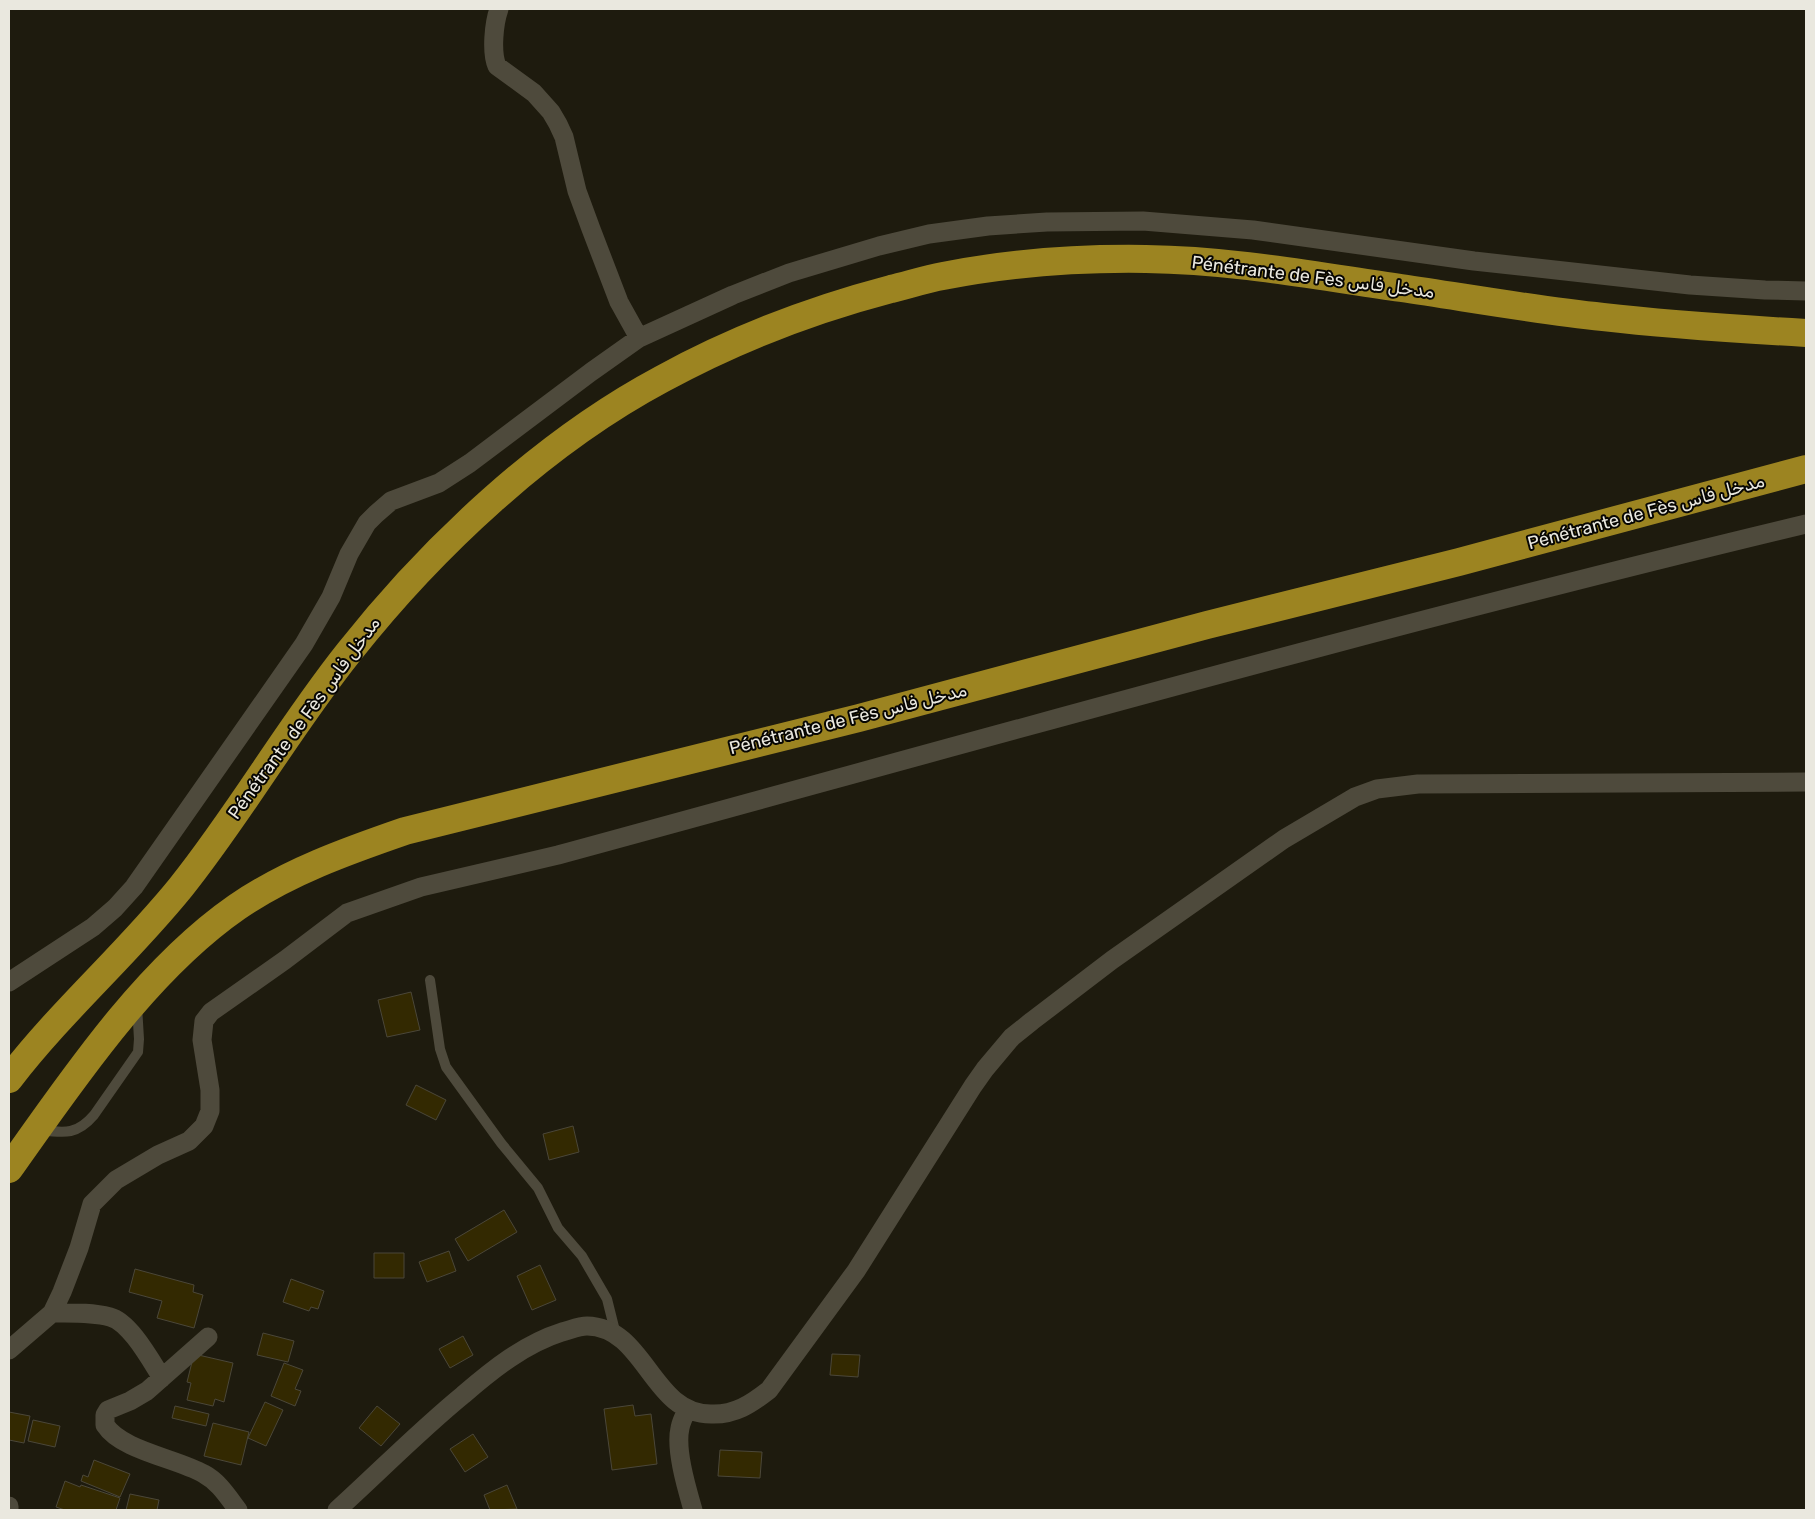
<svg xmlns="http://www.w3.org/2000/svg" width="1815" height="1519" font-family="Rubik,'Noto Sans Arabic',sans-serif">
<style>
.building{fill:#332901;stroke:#4b4739}
.lines{fill:none;stroke-linecap:round;stroke-linejoin:round}
.service{stroke:#4e4a3c;stroke-width:10}
.minor{stroke:#4e4a3c;stroke-width:19}
.motorway{stroke:#9c8421;stroke-width:28}
.labels{text-anchor:middle;stroke-width:4;stroke-linejoin:round;paint-order:stroke}
.street-label{font-size:18px;fill:#eae8df;stroke:#070603}
</style>
<rect width="100%" height="100%" fill="#1e1b0e"/>
<path class="building" d="M411,992L420,1030L387,1037L378,1000Z
M416,1085L446,1100L436,1120L406,1105Z
M573,1126L579,1152L549,1160L543,1134Z
M504,1210L517,1232L468,1261L455,1239Z
M449,1251L456,1271L427,1282L419,1262Z
M374,1253H404V1278H374Z
M540,1265L556,1300L532,1310L517,1276Z
M135,1269L194,1285L193,1292L203,1295L194,1328L157,1318L162,1301L129,1292Z
M291,1279L324,1291L318,1309L311,1307L309,1311L283,1302Z
M263,1333L294,1341L288,1362L257,1355Z
M463,1336L473,1355L450,1368L439,1349Z
M194,1354L233,1363L224,1402L215,1399L213,1406L187,1400L191,1383L187,1382Z
M832,1354L860,1355L858,1377L830,1375Z
M284,1363L303,1370L295,1389L301,1391L295,1406L271,1396Z
M265,1402L283,1410L266,1446L248,1438Z
M633,1405L635,1416L651,1414L657,1464L612,1470L604,1409Z
M175,1406L209,1414L206,1426L172,1418Z
M377,1406L400,1424L381,1446L359,1428Z
M9,1412L30,1416L24,1443L9,1440Z
M33,1420L60,1426L55,1447L28,1441Z
M213,1423L249,1432L241,1465L204,1456Z
M473,1434L488,1457L465,1472L450,1449Z
M720,1450L762,1452L760,1478L718,1476Z
M94,1460L130,1474L120,1497L81,1481L83,1475L88,1477Z
M65,1481L80,1487L81,1485L120,1498L116,1510H65L56,1507Z
M507,1485L517,1509L490,1510L484,1495Z
M130,1494L159,1500L157,1510H126Z"/>
<g class="lines">
<path class="service" d="M430,980L440,1049L446,1067L501,1143L538,1188L558,1228L582,1256L607,1299L616,1335
M40,1130C65,1133 77,1135 94,1115L138,1052L139,1039L137,1006"/>
<path class="minor" d="M499,9C494,23 491,52 497,66L534,93L551,112L558,124L564,137L577,191L591,229L619,302L639,338
M9,982L93,927L115,908L134,887L304,644L331,597L349,554L367,523L376,514L391,501L439,483L470,463L591,372L639,338L733,295L789,273L879,246L929,234L988,226L1047,222L1143,221L1253,230L1474,261L1690,285L1765,290L1806,291
M52,1313C71,1313 91,1312 110,1317C130,1322 151,1361 162,1378
M208,1337L147,1391L130,1401L108,1410L105,1415V1425C122,1451 176,1458 204,1474C219,1482 228,1497 238,1510
M9,1350L52,1313L62,1292L79,1248L92,1204L116,1180L158,1155L189,1141L204,1126L210,1111V1090L202,1040L204,1021L211,1012L285,960L347,913L421,887L558,855C973,742 1388,624 1806,524
M687,1410C684,1416 681,1422 680,1428C675,1450 687,1489 693,1510
M9,1506V1510
M337,1510C379,1472 419,1431 463,1395C492,1370 524,1344 562,1332C570,1330 579,1326 587,1326C646,1327 651,1414 711,1414C735,1415 751,1404 769,1390L856,1271L973,1086L985,1069L1012,1037L1032,1021L1112,960L1284,839L1355,797L1377,789L1418,784L1806,782"/>
<path class="motorway" d="M9,1079C61,1011 127,954 181,887C241,812 289,727 349,652C432,547 544,442 662,379C735,339 811,310 891,289C908,285 926,279 943,276C1009,263 1079,258 1146,259C1232,260 1317,276 1401,288C1469,298 1536,310 1603,317C1671,325 1738,329 1806,333
M9,1169C72,1080 146,970 237,907C288,872 347,851 405,831L859,718L1207,625L1459,562L1806,469"/>
</g>
<g class="labels">
<g class="street-label">
<text transform="translate(1313 277) rotate(7)" y="6">Pénétrante de Fès مدخل فاس</text>
<text transform="translate(1646 512) rotate(-15)" y="6">Pénétrante de Fès مدخل فاس</text>
<text transform="translate(304 718) rotate(-54)" y="6">Pénétrante de Fès مدخل فاس</text>
<text transform="translate(848 719) rotate(-14)" y="6">Pénétrante de Fès مدخل فاس</text>
</g>
</g>
<rect width="1815" height="1519" fill="none" stroke="#eae8df" stroke-width="20"/>
</svg>
